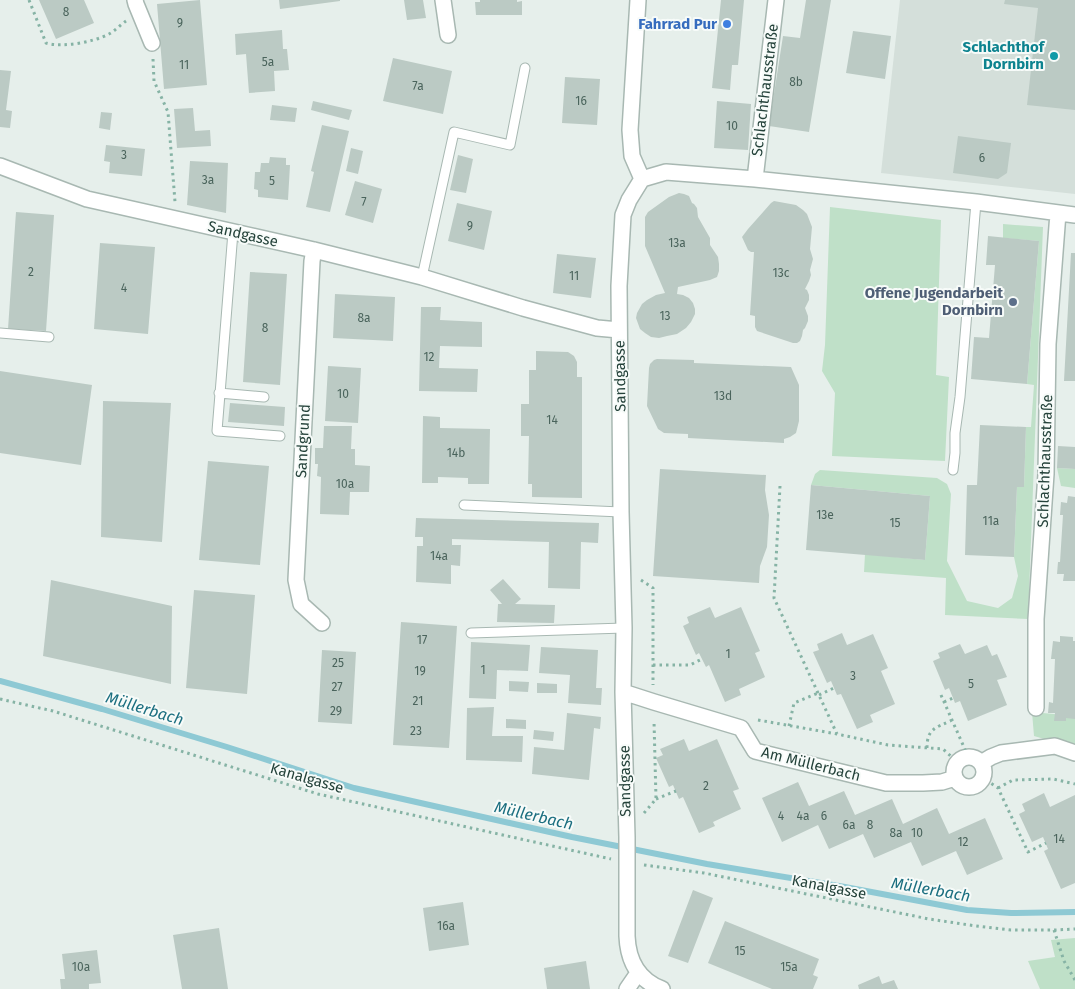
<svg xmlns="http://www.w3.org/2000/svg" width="1075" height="989" font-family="'Fira Sans',sans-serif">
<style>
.built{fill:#d4dfda}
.green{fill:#bfe0c8}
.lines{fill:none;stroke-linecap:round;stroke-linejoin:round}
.stream{stroke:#8ec9d4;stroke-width:6}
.building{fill:#bbcac4}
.lane-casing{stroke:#a8b8b2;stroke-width:11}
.street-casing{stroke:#a8b8b2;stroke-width:18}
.path{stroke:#86b3a5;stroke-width:3;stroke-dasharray:2.5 4;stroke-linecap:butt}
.lane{stroke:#fff;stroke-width:9}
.street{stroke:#fff;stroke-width:15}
.shop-dot{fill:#3f7fe0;stroke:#f7fbf9;stroke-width:2}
.culture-dot{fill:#0f9aa8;stroke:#f7fbf9;stroke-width:2}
.service-dot{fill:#5c6f8a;stroke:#f7fbf9;stroke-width:2}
.labels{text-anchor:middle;stroke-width:4;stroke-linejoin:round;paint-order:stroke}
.number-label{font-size:12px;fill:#4a645c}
.shop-label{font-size:15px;font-weight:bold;fill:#366cbe;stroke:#f7fbf9;text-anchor:end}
.culture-label{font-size:15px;font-weight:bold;fill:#0d838f;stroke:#f7fbf9;text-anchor:end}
.street-label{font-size:15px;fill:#24423a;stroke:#f7fbf9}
.service-label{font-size:15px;font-weight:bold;fill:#4e5e75;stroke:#f7fbf9;text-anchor:end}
.water-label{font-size:16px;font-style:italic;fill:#1c6f80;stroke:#f7fbf9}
</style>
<rect width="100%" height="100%" fill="#e6efeb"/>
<path class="built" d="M900,0H1075V194L881,173Z"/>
<path class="green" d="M830,207L941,220L936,375L949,377L945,461L832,456L835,393L822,371L825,345Z
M1003,224L1043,227L1028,619L945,615L946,578L864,572L865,554L925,560L930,496L811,485L815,474L820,470L937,478L947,484L951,494L947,561L967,601L998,608L1012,598L1018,576L1014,557L1017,487H1024L1026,427H1031L1034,385L1027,384L1039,241L1003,238Z
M1057,468L1075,469V488L1061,486Z
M1032,712L1075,716V748L1034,736Z
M1075,938V989H1040L1028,961L1055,957L1051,940Z"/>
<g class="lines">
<path class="stream" d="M0,681L102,709L227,747L354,788L572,837L707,864L845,887L967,910L1011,913L1075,912"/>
</g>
<path class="building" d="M39,0H84L94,23L56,39Z
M200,0L207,85L164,89L157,4Z
M279,0H340V1L280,9Z
M404,0H423L426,18L407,20Z
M480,0H517V2L522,1V15H476L475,2H480Z
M721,0H744L738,65H732L730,90L712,88Z
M806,0H831L809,132L769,126L783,36L800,38Z
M1005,0H1075V110L1027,105L1038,8L1004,4Z
M282,30L283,49H287L289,70L274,71L275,91L249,93L246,54L236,55L235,34Z
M853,31L891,36L885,79L846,73Z
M393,58L452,71L443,114L383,101Z
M0,70L11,71L6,110L12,111L10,128L0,127Z
M565,77L600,79L597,125L562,123Z
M313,101L352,110L349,120L311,110Z
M717,101L751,104L748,150L714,148Z
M272,105L297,108L295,122L270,120Z
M193,108L195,131L210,130L211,146L177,148L174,109Z
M101,112L112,113L110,130L99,128Z
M322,125L349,131L330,212L306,207L314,172L311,171Z
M958,136L1011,143L1007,173L998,179L953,173Z
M106,145L145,149L142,176L109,173L110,162L104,161Z
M351,148L363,151L358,174L346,171Z
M458,155L473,159L466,193L450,190Z
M270,157L286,158V165H290L288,200L258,197V190L254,189L255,172H260L261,163H269Z
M190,161L228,163L226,213L187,205Z
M355,181L382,189L373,223L345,215Z
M679,193L684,194L689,196L692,203L694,204L697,208L698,217L710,238V245L718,257L719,264V271L717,277L710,280L678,287L677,294L683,295L689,298L693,303L695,309V314L691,322L686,328L677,334L667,336L659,338L651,337L645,333L640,329L636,318L637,313L642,304L647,300L656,295L665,293L645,246V217L648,212L669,197Z
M774,201L796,205L803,210L807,214L812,227L810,249L813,259L810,270L811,275L809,281L805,289L807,290L809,295V300L805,308L808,316V321L805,328L803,330L802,336L800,341L797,343H793L757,331L755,327V316L750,315L754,252H751L748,250L742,237L748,229L771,203Z
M457,203L492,211L484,250L448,241Z
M16,212L54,215L46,331L8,329Z
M988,236L1039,241L1027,384L971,379L974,337L989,338L995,265H986Z
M100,243L155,247L148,334L94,329Z
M1071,253H1075V381H1064Z
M557,254L596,258L591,298L553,293Z
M250,272L287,274L280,385L243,382Z
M335,294L395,297L393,341L333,338Z
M421,307H441L440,320L482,322V347L440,346L439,368L478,369L477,392L419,391Z
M536,351L568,352L574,356L577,362V377H582V498L532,497V484H528L529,436H521V404H529V370H536Z
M657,359L694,360V363L791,367L799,385V421L796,433L790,437L784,439V443L688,438V434L664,433L658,429L647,406L649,368L650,364L654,360Z
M328,366L361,368L358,423L325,421Z
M0,371L92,385L81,465L0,453Z
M103,401L171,403L162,542L101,537Z
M230,403L285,407L284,426L228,422Z
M423,416L440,417V428L490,429L489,484H468V478L438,477V483H422Z
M980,425L1026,427L1024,487H1017L1014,557L965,555L967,485H977Z
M324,426H352L351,449H355V465L370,466L369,492H350L349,515L320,514L321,477L317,476L318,464H315V448H323Z
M1058,446L1075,447V469L1057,468Z
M208,461L269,466L260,565L199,560Z
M660,469L766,475L765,490L769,515L767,547L760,566L759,583L653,576Z
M811,485L930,496L925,560L806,550Z
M1068,496L1075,497V581H1063L1064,574H1057L1058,562H1060L1063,515H1060L1061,502L1067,503Z
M416,518L599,523L598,543L581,542L580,589L548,588L549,542L452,539V545H461L460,566L451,565V584L416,582L417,546H423V537H415Z
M503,579L521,599L515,604L555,605L554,623L497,622L498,604H502L490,590Z
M51,580L172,606L171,684L43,656Z
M194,590L255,595L247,694L186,688Z
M710,607L715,618L741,607L760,651L755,653L765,677L739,689L741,695L725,702L709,665L706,667L699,653L696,655L683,626L689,623L687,617Z
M401,622L457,626L449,748L393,745Z
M842,633L847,645L873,634L888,668L881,671L895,704L870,715L873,722L857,729L841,694L837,695L831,681L827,683L813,652L819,650L817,644Z
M1060,636L1073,637V641H1075V719L1066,718V721H1054L1055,713H1048L1049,702L1053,703L1055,659H1051L1053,641L1060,642Z
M471,642L530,645L528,671L497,670L496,699L469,698Z
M960,644L965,654L987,645L992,656L997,654L1007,677L997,680L1007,705L968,721L960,701L955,703L949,688L945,690L933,661L940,658L938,653Z
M541,647L598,650L596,688H602L601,705L568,703L570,675L539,673Z
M322,650L356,652L352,724L318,722Z
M509,681L529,682L528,692L509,691Z
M537,683L557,684V693H537Z
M494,707L492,736H523L522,762L466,760L467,708Z
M567,713L601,717L600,729L594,728L589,780L532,774L534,747L564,750Z
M506,719L526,720V729L506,728Z
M534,730L554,732L553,741L533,739Z
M684,739L689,751L717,739L739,789L733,791L741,809L713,822L715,826L699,833L683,797L679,799L673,785L669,787L656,758L663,755L660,749Z
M798,782L809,806L844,791L855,815L892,799L903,824L937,808L949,834L985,818L1003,859L967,875L956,851L922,866L911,842L874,858L863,834L829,849L818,825L782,842L762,798Z
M1044,793L1050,807L1075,795V883L1061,889L1044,851L1048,849L1043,837L1032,842L1019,814L1025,811L1022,804Z
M693,890L713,898L688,963L668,956Z
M463,902L469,945L429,951L423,908Z
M725,921L819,959L813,975L818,977L813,989H772L708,963Z
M219,928L228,989H182L173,935Z
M97,950L101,983L89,984V989H61L60,979H65L62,954Z
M586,961L590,989H547L544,968Z
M879,976L882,984L894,980L898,989H859L858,985Z"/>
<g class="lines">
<g class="lane-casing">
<path id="lane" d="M233,232L217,431L280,436
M422,277L454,132L510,145L525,68
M0,333L49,337
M219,393L264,397
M953,470L955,453V433L960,397L976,202
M464,505L621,512
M471,633L624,628"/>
</g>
<g class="street-casing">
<path id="street" d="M135,0L136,4L152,43
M443,0L448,35
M638,0L630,130L632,156L642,179
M0,166L87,199L314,250L422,277L523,308L597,328L619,330
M755,179L776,0
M314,250L312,261L296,580L301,604L322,623
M623,692L654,702L741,728L755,751L886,783H923L942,782L955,778
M1036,708V619L1046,474L1048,344L1058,213
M954 772a15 15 0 1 1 30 0a15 15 0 1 1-30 0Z
M981,763L991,757L1001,753L1055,746L1075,753
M627,989L638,973
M662,989C638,980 628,961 627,936V837L623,692L624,628L621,512L619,286L623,215L629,200L642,179L666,172L755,179L976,202L1075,215"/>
</g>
<path class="path" d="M29,0L46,43C62,48 94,42 109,34C115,31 120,25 126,21
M153,59L154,81L168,112L175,202
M780,486L774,598L837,734
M641,580L653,588V685
M653,665H690L702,659
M819,695L834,688
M941,695L967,754
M0,699L53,711L318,794L611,859
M944,702L953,698
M758,720L837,734L888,745L943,749L955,760
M789,726L794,703L818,693
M927,748C927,728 936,728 952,720
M986,780L998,788L1028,852L1046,843
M998,788L1013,780L1053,779L1075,784
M656,799L676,791
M644,813L656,799L654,721
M644,865L704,873L929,919L976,926L1011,930H1054L1075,929
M1054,930L1064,961L1075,980"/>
<use href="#lane" class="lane"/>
<use href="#street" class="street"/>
</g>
<circle class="shop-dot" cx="727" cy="24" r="5"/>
<circle class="culture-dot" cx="1054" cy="56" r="5"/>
<circle class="service-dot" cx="1013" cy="302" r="5"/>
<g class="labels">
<g class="number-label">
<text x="66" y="16">8</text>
<text x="180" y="27">9</text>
<text x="268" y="66">5a</text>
<text x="184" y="69">11</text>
<text x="796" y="86">8b</text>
<text x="418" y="90">7a</text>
<text x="581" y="105">16</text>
<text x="732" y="130">10</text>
<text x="124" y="159">3</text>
<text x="982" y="162">6</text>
<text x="208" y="184">3a</text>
<text x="272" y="185">5</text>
<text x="364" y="206">7</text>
<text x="470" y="230">9</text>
<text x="677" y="247">13a</text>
<text x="31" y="276">2</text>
<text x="781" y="277">13c</text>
<text x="574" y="280">11</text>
<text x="124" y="292">4</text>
<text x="665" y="320">13</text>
<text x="364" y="322">8a</text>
<text x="265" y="332">8</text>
<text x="429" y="361">12</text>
<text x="343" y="398">10</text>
<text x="723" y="400">13d</text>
<text x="552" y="424">14</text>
<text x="456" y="457">14b</text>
<text x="345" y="488">10a</text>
<text x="825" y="519">13e</text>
<text x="991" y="525">11a</text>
<text x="895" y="527">15</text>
<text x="439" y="560">14a</text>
<text x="422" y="644">17</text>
<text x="728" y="658">1</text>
<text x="338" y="667">25</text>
<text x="483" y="674">1</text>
<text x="420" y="675">19</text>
<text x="853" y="680">3</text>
<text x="971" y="688">5</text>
<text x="337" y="691">27</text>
<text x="418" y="705">21</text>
<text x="336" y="715">29</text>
<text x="416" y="735">23</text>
<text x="706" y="790">2</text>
<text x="781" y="820">4</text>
<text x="803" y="820">4a</text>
<text x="824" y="820">6</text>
<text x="849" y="829">6a</text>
<text x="870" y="829">8</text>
<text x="896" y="837">8a</text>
<text x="917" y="837">10</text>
<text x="1059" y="843">14</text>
<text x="963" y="846">12</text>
<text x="446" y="930">16a</text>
<text x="740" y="955">15</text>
<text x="81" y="971">10a</text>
<text x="789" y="971">15a</text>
</g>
<g class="shop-label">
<text x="717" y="29">Fahrrad Pur</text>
</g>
<g class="culture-label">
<text x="1044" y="52">Schlachthof<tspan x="1044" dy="17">Dornbirn</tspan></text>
</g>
<g class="street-label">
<text transform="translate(765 90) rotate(-83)" y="5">Schlachthausstraße</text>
<text transform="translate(243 234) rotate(13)" y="5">Sandgasse</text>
<text transform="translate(620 376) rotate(-91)" y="5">Sandgasse</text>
<text transform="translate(303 441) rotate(-87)" y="5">Sandgrund</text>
<text transform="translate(1045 461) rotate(-88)" y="5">Schlachthausstraße</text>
<text transform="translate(811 764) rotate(14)" y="5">Am Müllerbach</text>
<text transform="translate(307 778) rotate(16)" y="5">Kanalgasse</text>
<text transform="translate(625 781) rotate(-91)" y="5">Sandgasse</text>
<text transform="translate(829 887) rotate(11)" y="5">Kanalgasse</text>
</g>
<g class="service-label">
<text x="1003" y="298">Offene Jugendarbeit<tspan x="1003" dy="17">Dornbirn</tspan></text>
</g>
<g class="water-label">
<text transform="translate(145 708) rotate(17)" y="6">Müllerbach</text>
<text transform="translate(534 815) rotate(13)" y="6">Müllerbach</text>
<text transform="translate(931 889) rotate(10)" y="6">Müllerbach</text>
</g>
</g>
</svg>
